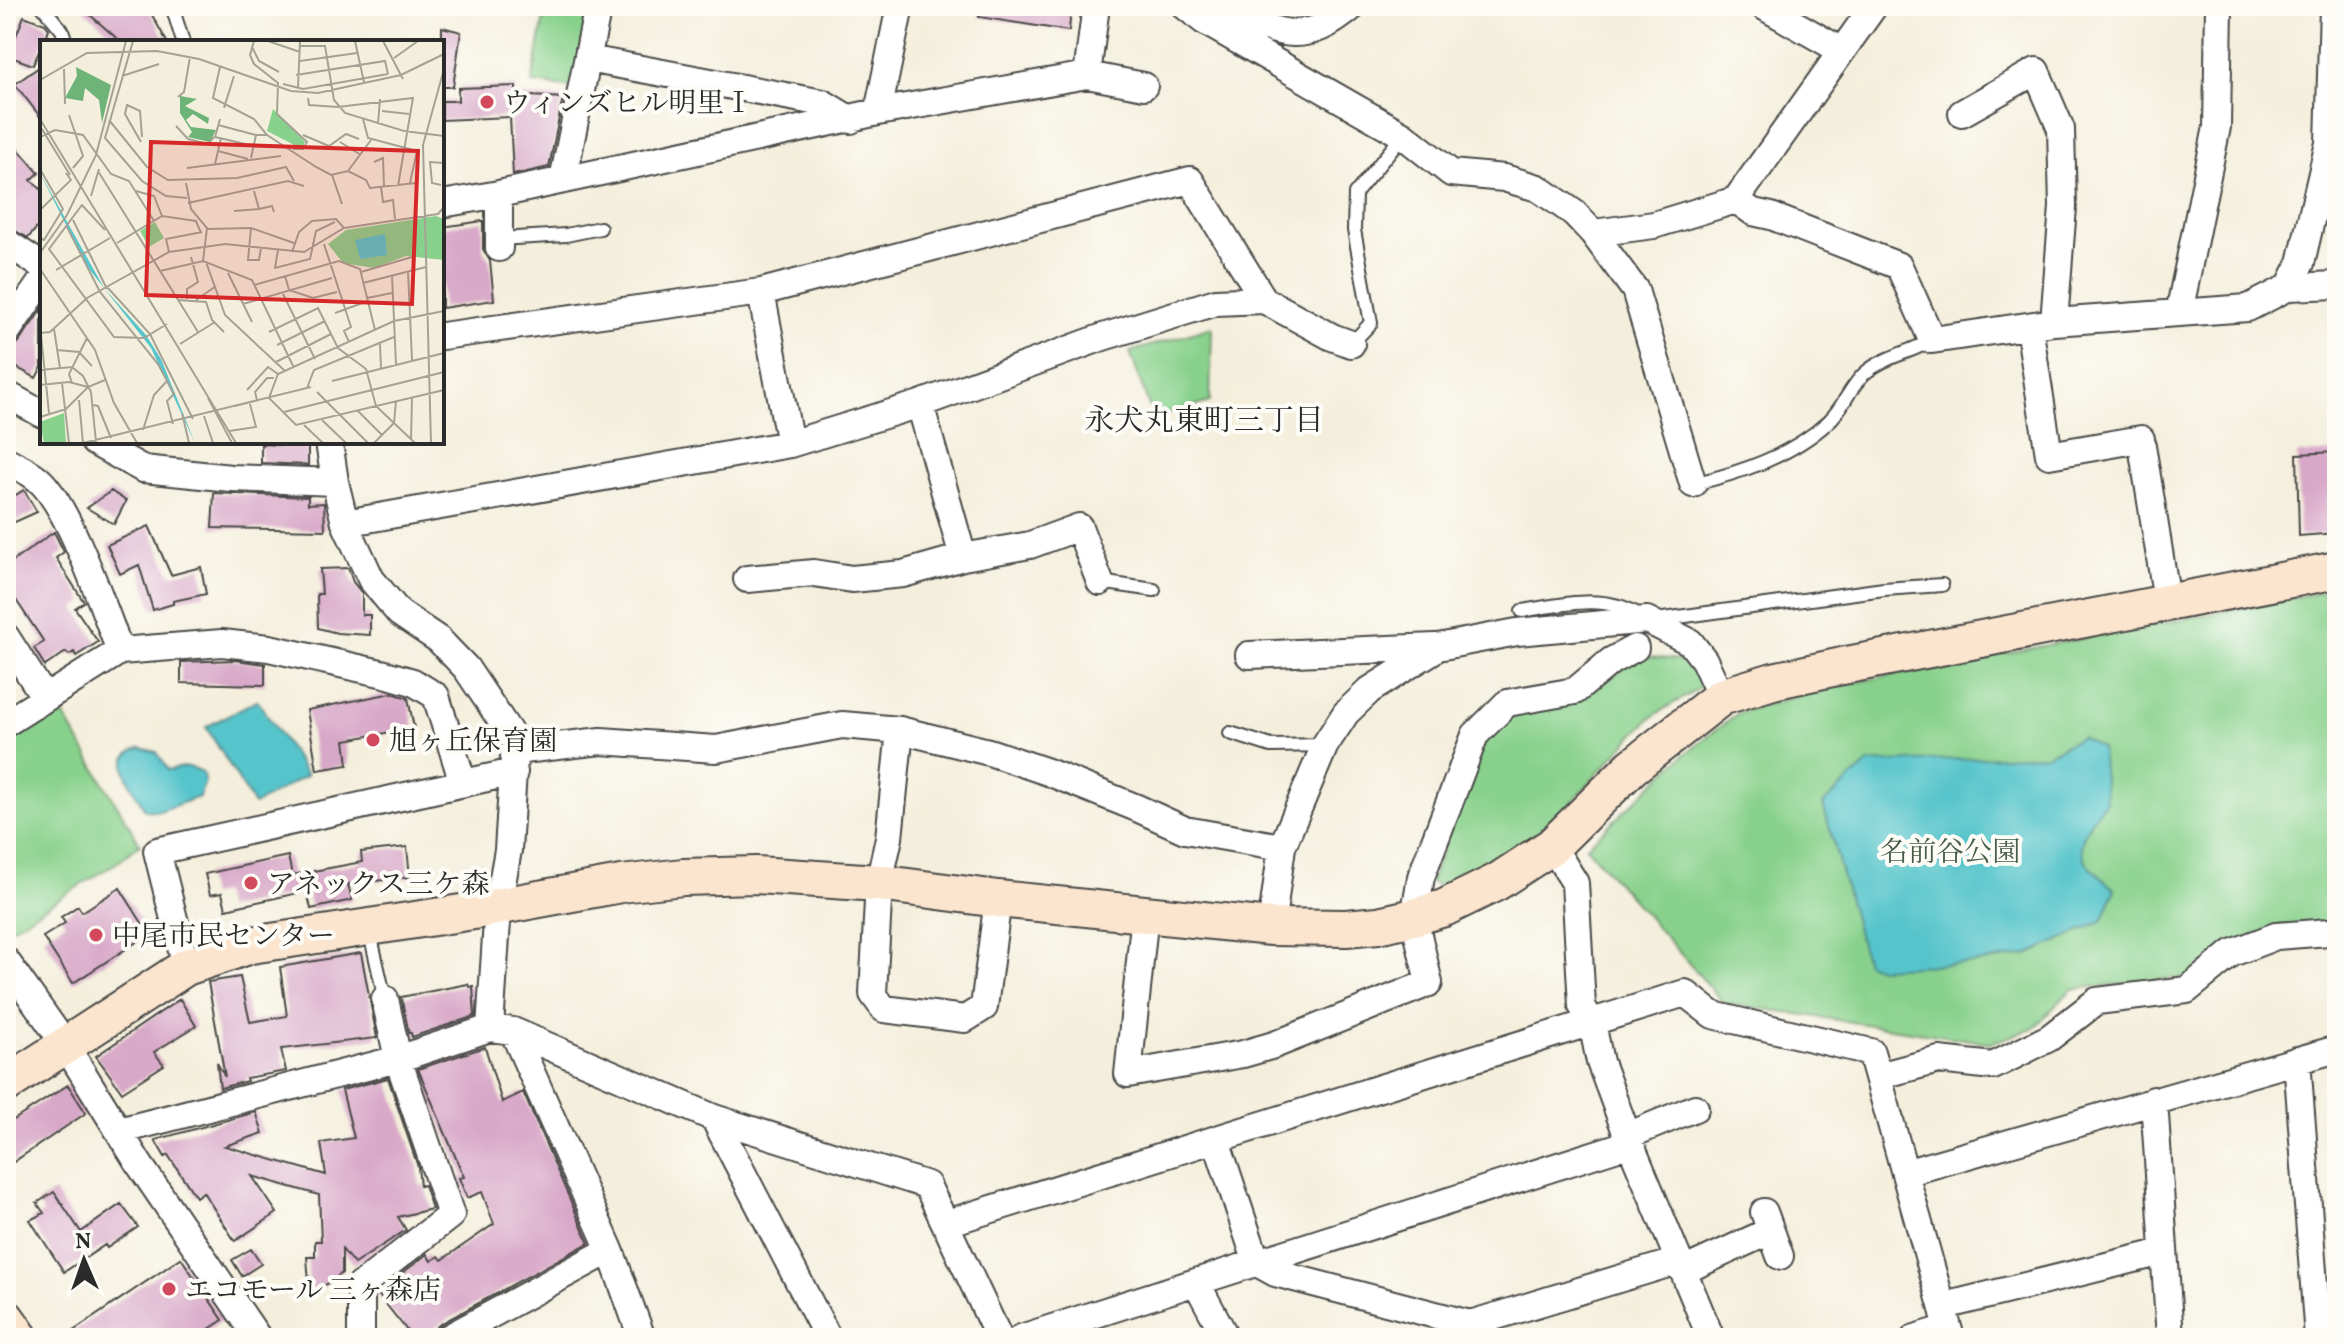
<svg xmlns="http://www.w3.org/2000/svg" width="2343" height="1344" font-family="Vollkorn,'Noto Serif JP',serif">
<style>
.green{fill:#88d18c;stroke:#5a7e5c;stroke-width:2}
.water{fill:#57c5cb;stroke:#41787b;stroke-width:2}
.building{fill:#d8a8c8}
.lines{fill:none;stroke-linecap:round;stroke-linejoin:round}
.lane-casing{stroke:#494846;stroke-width:16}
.street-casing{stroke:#494846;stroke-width:30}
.secondary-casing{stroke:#494846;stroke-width:40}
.lane{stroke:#fff;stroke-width:12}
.street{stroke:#fff;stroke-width:26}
.secondary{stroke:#fbe5cf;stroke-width:36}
.poi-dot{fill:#d1495b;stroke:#fdfcf7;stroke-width:3}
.labels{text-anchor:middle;stroke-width:8;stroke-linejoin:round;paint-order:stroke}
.poi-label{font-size:28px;fill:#2b2b2b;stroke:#fdfcf7;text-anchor:start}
.park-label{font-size:28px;fill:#475d48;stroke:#fdfcf7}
.neighbourhood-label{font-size:30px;fill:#2b2b2b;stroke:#fdfcf7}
.inset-road{fill:none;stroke:#a4a195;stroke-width:2}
.view{fill:#d62828;fill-opacity:0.15;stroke:#d62828;stroke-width:4}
.inset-edge{fill:none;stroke:#2b2b2b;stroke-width:4}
</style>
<rect width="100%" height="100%" fill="#fdfcf7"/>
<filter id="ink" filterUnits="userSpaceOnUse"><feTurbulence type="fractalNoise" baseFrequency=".0125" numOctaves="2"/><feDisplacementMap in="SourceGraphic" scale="16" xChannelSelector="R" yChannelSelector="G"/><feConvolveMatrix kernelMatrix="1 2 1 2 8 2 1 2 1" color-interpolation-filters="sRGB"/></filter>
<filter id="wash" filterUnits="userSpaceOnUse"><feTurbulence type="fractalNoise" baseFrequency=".006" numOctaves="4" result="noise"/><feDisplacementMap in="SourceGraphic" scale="32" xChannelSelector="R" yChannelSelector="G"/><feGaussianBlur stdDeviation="1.8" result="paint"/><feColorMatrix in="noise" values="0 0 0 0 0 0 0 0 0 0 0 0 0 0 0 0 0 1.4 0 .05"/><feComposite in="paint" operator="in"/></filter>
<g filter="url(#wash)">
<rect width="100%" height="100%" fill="#f4efdc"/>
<path class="green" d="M546,6H590L573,88L532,83Z
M1250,6H1333C1303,28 1282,21 1250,6Z
M1212,327L1210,402L1153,417L1130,352Z
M2337,589V928L2187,977L2072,989L2033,1029L1990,1043L1724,1003L1586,847L1686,753L1738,713L1826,688Z
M1649,657L1694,661L1705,683C1689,698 1666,704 1649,720C1601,765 1563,821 1507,858C1488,871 1461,878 1439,887L1430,881L1483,745L1508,717L1541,704L1575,701L1618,673L1632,661Z
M56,702L140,844L121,860L10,929L6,923V736Z"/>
<path class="water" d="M257,700L307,775L254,805L206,727Z
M2081,737L2101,748L2106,802C2095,814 2074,840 2084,858C2090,869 2106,881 2115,890L2102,921L2027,955L1976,963L1879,968L1866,963L1823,804L1868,763L2046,755Z
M141,748L157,752L168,770C181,767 191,764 203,773L205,782L199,797L160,811L145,810C135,790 107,757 141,748Z"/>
<g id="blocks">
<path class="building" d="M80,6H147L167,42H121Z
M979,6L1071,8L1069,31L979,17Z
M24,16L45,24L49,29L33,65L8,56Z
M442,27L461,32L453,87H442Z
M42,65V119L15,84Z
M516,86V95L563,98L549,167L513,175L510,117L442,120V101H458V88Z
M6,135L39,173L31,180L42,190V222L28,238L6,226V215L12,208L6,201Z
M483,221V249L490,261L494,300L442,308V227Z
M42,309V367L36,378L6,362V354L19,342Z
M261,444L308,446V465L261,463Z
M2337,452V533L2299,536L2297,454Z
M24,490L37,512L6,526V501Z
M111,491L126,501L114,524L87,508Z
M214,493L308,497V504L324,503L325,530L212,528Z
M149,526L171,575L201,567L206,594L173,601V604L153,610L139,565L120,574L107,545Z
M54,532L64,552L56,558L84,602L75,608L98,642L76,656L74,652L69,655L66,652L45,666L34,648L44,642L6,585V566Z
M348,568L353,582L362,593V615H370V635L337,633L318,628L317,594H322L320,569Z
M235,660L265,664V685L181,683V662Z
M392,693L408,698L414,728L345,740L348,765L317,770L307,710Z
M407,847L410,877L348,884L352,900L311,909L307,891L226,909L222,893L210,895L205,874L288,856L292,875L362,862L361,852Z
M120,888L149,934L73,983L43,937L65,923L61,917L78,906L82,912Z
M361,953L377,1038L281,1049L286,1071L246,1078L247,1081L220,1088L217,1063L225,1077L208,982L240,977L250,1022L287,1016L280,967Z
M468,984L469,987L473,986L475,1016L412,1037L411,1033H409L401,997Z
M180,999L196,1026L154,1052L164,1065L122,1092L96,1056Z
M485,1047L502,1102L523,1092L589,1243L440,1324L423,1338H413L377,1293L427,1254L431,1261L439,1256L442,1260L494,1224L482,1192L467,1198L459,1178L464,1177L418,1069Z
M388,1078L418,1167L420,1186L424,1185L432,1209L398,1217L406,1230L354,1264L342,1249V1273L310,1296L307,1257H315V1241H321L319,1195L252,1176L277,1213L235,1241L203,1192L196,1197L168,1155L165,1157L155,1140L256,1112L263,1133L225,1146L326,1175L321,1143L354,1138L342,1090Z
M68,1085L86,1113L6,1167V1125Z
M54,1192L81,1232L121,1204L138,1227L107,1248L105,1245L64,1272L30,1220L44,1213L37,1203Z
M251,1249L261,1264L242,1276L232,1260Z
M181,1258L223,1320L195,1338H63Z"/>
</g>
</g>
<g filter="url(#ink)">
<use href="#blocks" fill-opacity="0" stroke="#494846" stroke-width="2"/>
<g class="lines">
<g class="lane-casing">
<path id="lane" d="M42,6L62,30L66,42
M172,6L183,42
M499,239L566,235L600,228
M1351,344L1371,323L1354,230L1355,194L1403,135
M1693,484C1740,473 1791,456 1828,422C1843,409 1850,386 1865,373C1885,356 1910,353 1932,340
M1100,582L1154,590
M1522,611C1560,605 1604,593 1639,615
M1656,620L1884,589L1942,585
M1230,733L1271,746L1325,745
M372,942L385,999"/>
</g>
<g class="street-casing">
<path id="street" d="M1185,6L1204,21L1403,135L1451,173L1504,178L1538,188L1574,213L1593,233L1654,225L1736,200L1753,212L1771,216L1899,266L1932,340L2054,322L2248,308L2289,287L2337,285
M1220,6C1276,32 1300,51 1353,6
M1763,6L1842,51
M588,59L823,103L851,120
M1087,75L1096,6
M878,112L900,6
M1962,113L2036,71L2061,129L2063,207L2054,322
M563,180L598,6
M499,194V248
M1736,200L1874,6
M442,204L499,194L878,112L1087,75L1144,86
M1593,233L1635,290L1693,484
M6,242L42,266
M2289,287L2301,263L2329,143L2333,6
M761,292L790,444
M2179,313L2217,127L2219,6
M2029,326L2049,455L2141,439L2167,601
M6,333L42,281
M442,336L761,292L1190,180L1264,300
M6,394L42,414
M920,404L963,557L1030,545L1079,527L1100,582
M94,442L143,469L231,478L335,482
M329,442L335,482L345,523L371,579L399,613L439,640L466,668L515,741L508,850L498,906L490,1028
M6,460C16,466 29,471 38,479C69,505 104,610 120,651
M345,523L790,444L920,404L1103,337L1216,302L1264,300L1332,337L1351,344
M747,579L814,573L852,579L903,574L963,557
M6,637L45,698
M1249,655L1435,647
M6,723L120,651L222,643L269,648L385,674L413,682L436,696L463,783
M900,730L889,838L879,883L873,994L884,1009L965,1019L984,1007L998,899
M515,751L601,741L716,749L842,725L900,730L989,752L1048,772L1137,808L1185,830L1282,847
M1552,846L1575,883L1582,1006L1592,1023L1600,1062L1630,1143L1711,1338
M1145,914L1128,1074L1243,1054L1274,1045L1429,983L1414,917L1421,877L1475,735L1507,703L1575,691L1611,661L1635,648
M1271,927L1282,847L1325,745L1346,713L1370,690L1438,647L1517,632L1647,620L1690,642L1704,660L1721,697
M6,961L66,1046L139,1164L258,1338
M186,967L157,851L514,772
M513,1031L610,1250L642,1338
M2297,1060L2318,1338
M1878,1076L1939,1060L1993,1066L2049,1038L2097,1001L2187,990L2232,953L2276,936L2329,932
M2154,1100L2170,1338
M714,1118L828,1338
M119,1131L398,1059L490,1028L513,1031L714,1118L927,1185L999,1338
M1627,1136L1695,1108
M1216,1140L1257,1263L1275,1273L1470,1324L1678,1261
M1905,1173L2337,1049
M1764,1212L1780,1256
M947,1223L1685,993L1713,1015L1871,1052L1951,1338
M1683,1271L1770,1231
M1196,1282L1226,1338
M1944,1306L2163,1252
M361,1338V1285L451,1215L398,1059L385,999
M448,1338L610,1250
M1021,1338L1630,1143
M1915,1338L1948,1328"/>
</g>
<g class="secondary-casing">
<path id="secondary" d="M6,1084L186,967L251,945L474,911L621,884L683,877L756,875L879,883L998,899L1271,927L1346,928L1378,925L1414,917L1444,908L1497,882L1552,846L1632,767L1721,697L1773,681L1842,666L2337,570
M6,1318L20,1338"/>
</g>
<use href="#lane" class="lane"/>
<use href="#street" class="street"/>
<use href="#secondary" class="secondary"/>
</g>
</g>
<g class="poi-dot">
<circle cx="487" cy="102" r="8"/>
<circle cx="373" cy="740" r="8"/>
<circle cx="251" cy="883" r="8"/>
<circle cx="96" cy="935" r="8"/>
<circle cx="169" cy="1289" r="8"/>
</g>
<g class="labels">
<g class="poi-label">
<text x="503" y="112">ウィンズヒル明里Ⅰ</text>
<text x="389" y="750">旭ヶ丘保育園</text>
<text x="267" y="893">アネックス三ケ森</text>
<text x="112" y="945">中尾市民センター</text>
<text x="185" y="1299">エコモール 三ヶ森店</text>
</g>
<g class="park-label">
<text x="1950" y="861">名前谷公園</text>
</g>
<g class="neighbourhood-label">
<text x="1204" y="430">永犬丸東町三丁目</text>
</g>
</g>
<g transform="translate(40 40)">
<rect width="404" height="404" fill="#f4efdc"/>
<path d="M233,69L265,102L262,109L227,91ZM396,176L404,179V220L366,216L334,228L303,223L288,204L306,190ZM115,182L124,198L109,207L100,191ZM24,373L26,403H4L0,382Z" fill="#88d18c"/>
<path d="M36,27L71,45L62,83L59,60L45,48L43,61L25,58L37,36ZM140,56L157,59L145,66L169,78L168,84L153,74L146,80L151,87L176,90L170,102L148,97L152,92L140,73Z" fill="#6eb378"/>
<path d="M0,133L64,248L106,295L121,319L155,403L111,308L46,225ZM345,194L347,215L320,219L315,200Z" fill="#57c5cb"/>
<path class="inset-road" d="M93,1L65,98L102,141L126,156L147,158M214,1L210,15L214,24L238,43L237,74L267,102L263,109H253M228,1L260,12M315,1L324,42M343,1L363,39M260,6H285L294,60L305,73L364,91L404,96M212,7L219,21L239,32M354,18L378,1M260,21L317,13M180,27L173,58L214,79L227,95H216L211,118M24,29L25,64M256,35L345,21L348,34M82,36L119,24M0,40L47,13L117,11L159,19L251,51L278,53L361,35L404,14M243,44L263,49L348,34M258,48L260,1M138,57L144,52L150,17M268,58L269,65L298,67L373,58L358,146M184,68L194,36M342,71L369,74M29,75L43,116L33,128M0,79L196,403M180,79L175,97L214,106M323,79L328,98L377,111L370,143M69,80L107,127L128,140L197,138L246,127L254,141M338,84L340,59M178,85L216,95M0,86L30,135M136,86L148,99L168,104L174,97M227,95L276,127L291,135L308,131L326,140L330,148L376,143M263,95L289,106L306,94L319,99M0,97L15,90L43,95L71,134L89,141L114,181M101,102L85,74L87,65L100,71L102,97M300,102L321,115M404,109V146M178,111L208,119M334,122L343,118L344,146M175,124L181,98M147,128L241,116M0,129L23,169L4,200L0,198M58,131L158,292M308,131L331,100M292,135L302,164M146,143L151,169L167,188L163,221M401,145L392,143L390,122L404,123M341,147L343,162L353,160L355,179M96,151L114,156L122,176M214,151L219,169L232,166L234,172M51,156L59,129M148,163L248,141L264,146M0,170L31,140L26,133M194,171L219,169M33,180L67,249M27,187L60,252L118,324L134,354L127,361L133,384M211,188L208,220H219L221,208M167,189L211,188L254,203M65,190L42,165L9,209L74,297L104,298L127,284M77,203L122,176L156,181L161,193M284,204L311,287L304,291L309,302M238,210L235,228L270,219L276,191L295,182M129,212L126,199L162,192M252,212L259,192L272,181L296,179L304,188M0,213L27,175L56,115L86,1M166,222L185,275L245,331M0,229L55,310L74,363L97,403M16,230L70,198M120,231L163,221L212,240L254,328M368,231L372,320M321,232L372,217M188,233L212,282M352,235L356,325M245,236L249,250L273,258L297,252M323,243L386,227M214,245L299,221L320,229L335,290M68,248L110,294L153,379M242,252L275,319M327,258L352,253M147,259V249L158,242L151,217M138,260L166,262L172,280L184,292M156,260L176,246M203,264L292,238M404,271L354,281L238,334L229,358L256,385L404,350M295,273L328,261M0,285L9,373M14,289L20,328M229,292L278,268L298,308L326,329L336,366L375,403M0,293L10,292L47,258L129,212L185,204L264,212L304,188L398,174L404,167M140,304L175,282M340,304L341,329M237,305L285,281M17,310L39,312L52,326M236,322L291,294M0,330L32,327L43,336L51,352L56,402M292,341L404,313M22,343L29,403M32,343L29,334L47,298M0,345L29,342L48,347M267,348L274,330L354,297M207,350L228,327L238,334M277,352L328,403M168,358L192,403M39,360L43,403L271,347M217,360L215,352L227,338H234M53,365L58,366L71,398M195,366L219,360M317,370L342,395M244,372L404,332M142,373L149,403M164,376L173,403M0,377L26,369L48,347L65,340M282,380L306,403M264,385L283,403M103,390L114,355L127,341M189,391L216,387L210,364M371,400L372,357M334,403L354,383L356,361M391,403L383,105L404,29"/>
<path class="view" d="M111,102L378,111L372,264L106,255Z"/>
<rect width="404" height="404" class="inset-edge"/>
</g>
<rect width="2343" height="1344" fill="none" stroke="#fdfcf7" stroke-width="32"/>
<g transform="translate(84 1260) rotate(358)" stroke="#fdfcf7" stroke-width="6" paint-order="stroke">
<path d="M0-6L14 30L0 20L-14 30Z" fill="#2b2b2b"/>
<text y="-12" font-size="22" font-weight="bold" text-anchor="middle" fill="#2b2b2b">N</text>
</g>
</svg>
